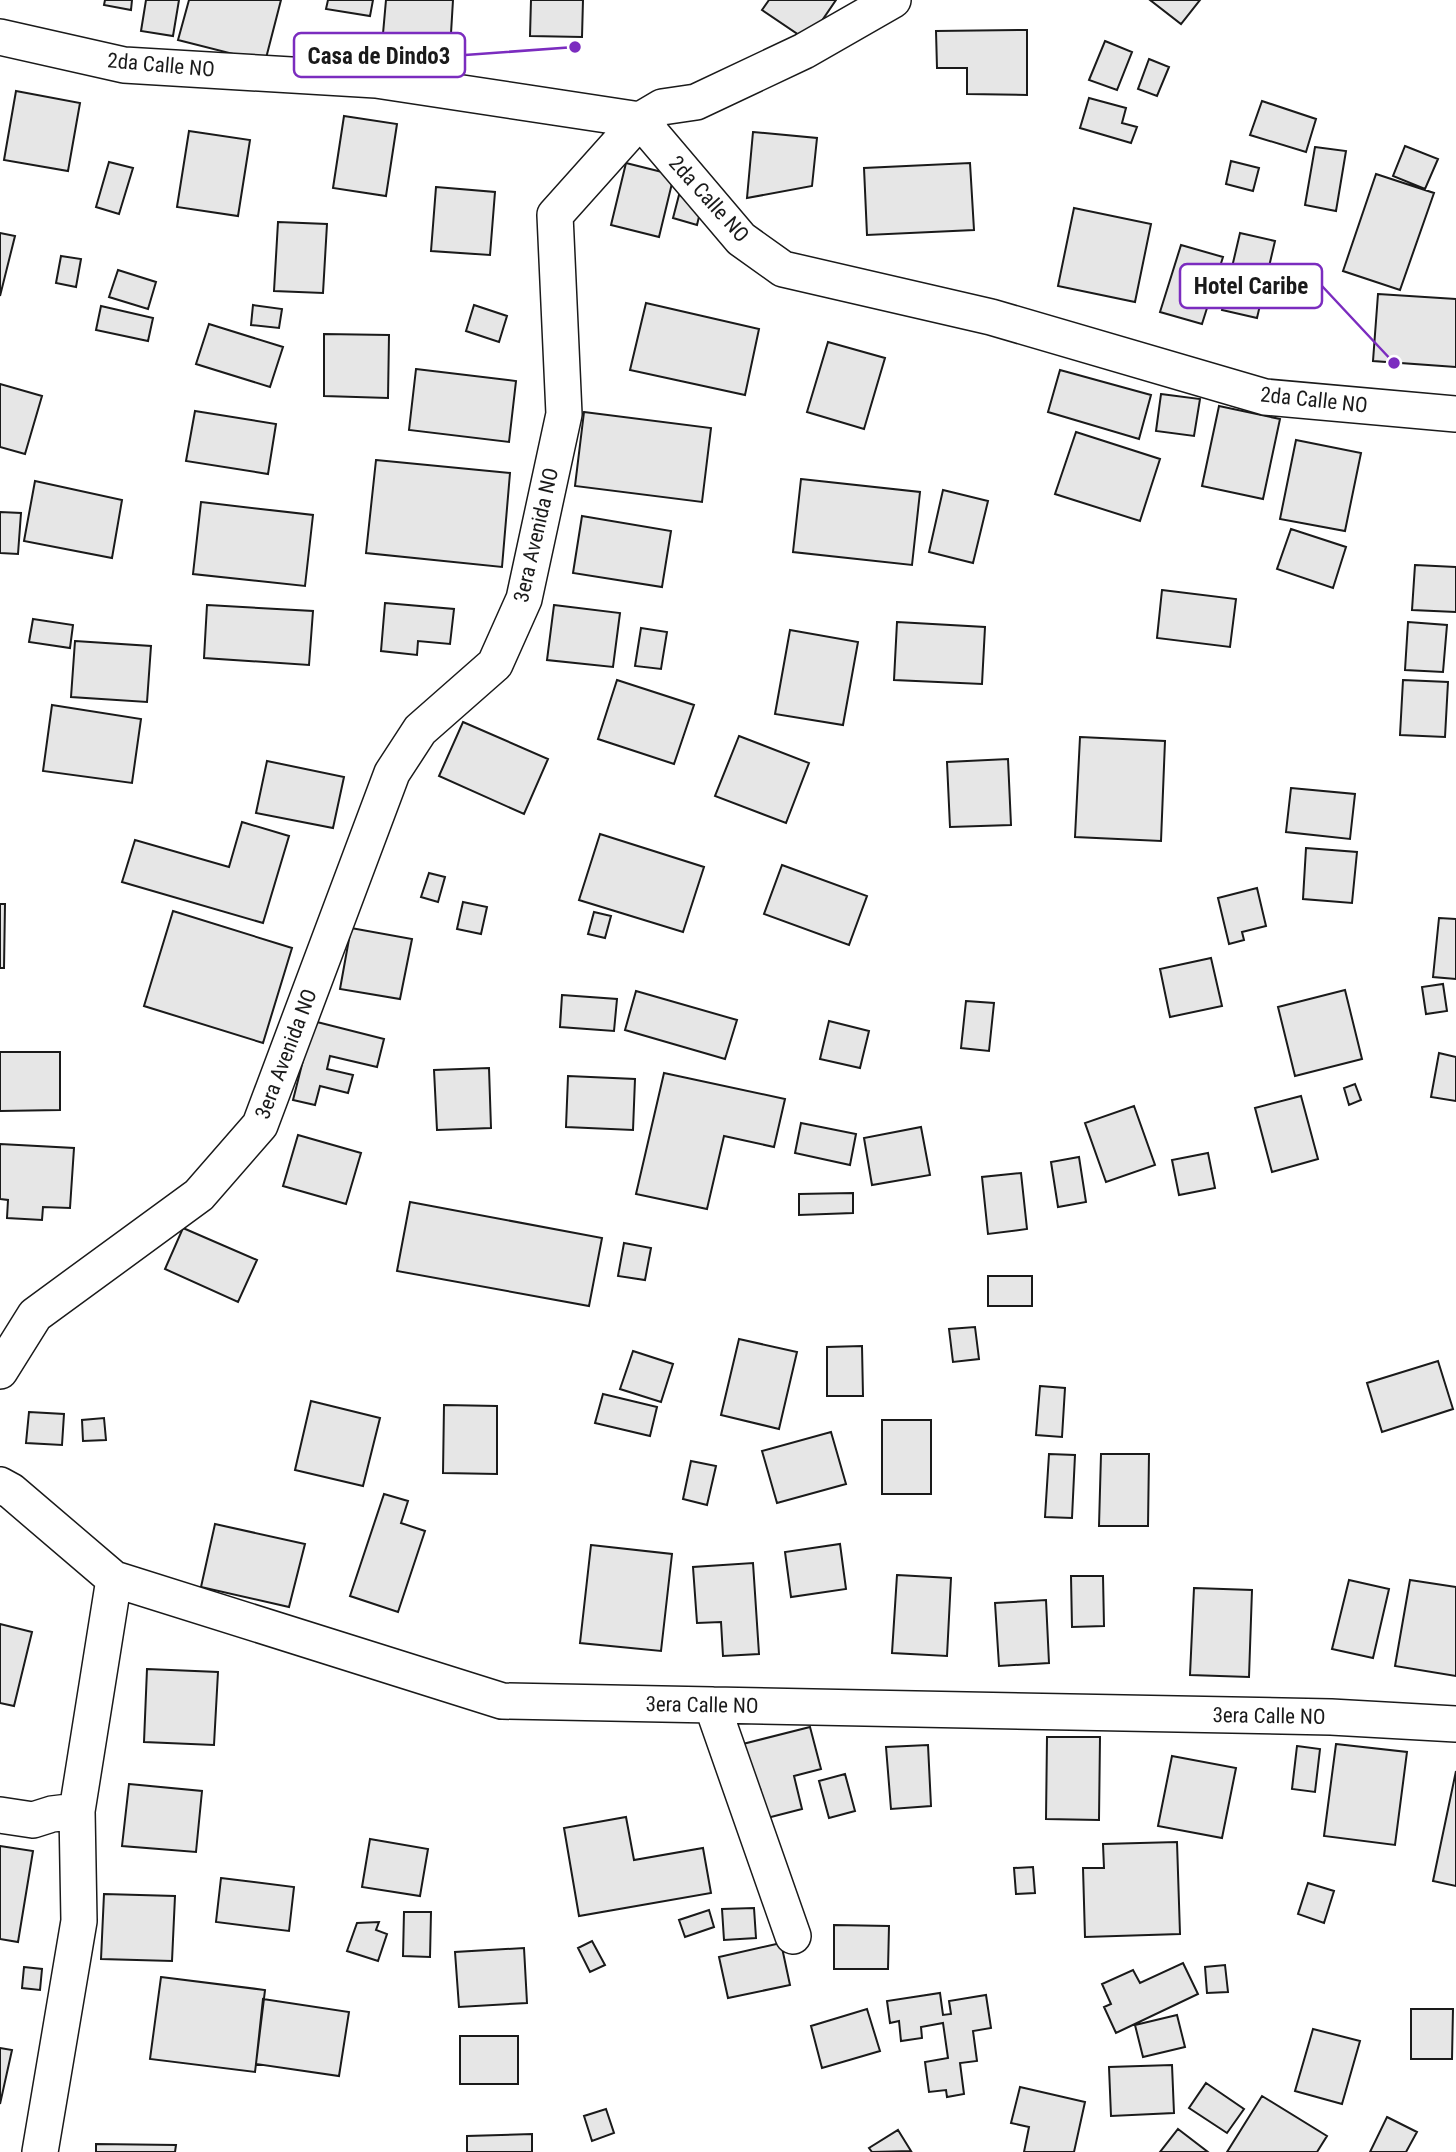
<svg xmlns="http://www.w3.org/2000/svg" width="1456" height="2152" font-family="'Roboto Condensed',sans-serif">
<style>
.building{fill:#e6e6e6;stroke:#1a1a1a;stroke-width:2}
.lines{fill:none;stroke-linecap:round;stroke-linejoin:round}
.street-casing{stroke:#1a1a1a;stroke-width:38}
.street{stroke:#fff;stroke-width:35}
.labels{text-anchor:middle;stroke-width:5;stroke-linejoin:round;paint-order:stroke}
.street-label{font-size:21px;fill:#1a1a1a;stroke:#fff}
.leader{fill:none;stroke:#7b2cbf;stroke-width:2.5}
.callout-dot{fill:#7b2cbf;stroke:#fff;stroke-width:2.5}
.callout{fill:#fff;stroke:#7b2cbf;stroke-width:2.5}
.callout-label{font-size:23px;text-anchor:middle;font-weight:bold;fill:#1a1a1a}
</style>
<rect width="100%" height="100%" fill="#fff"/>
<path class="building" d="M105,0H132L131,10L104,5Z
M146,0H179L173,36L141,31Z
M189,0H281L265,62L178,40Z
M328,0H373L370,16L326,9Z
M386,0H453L450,50L382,45Z
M531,0H583L582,37L530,36Z
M769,0H836L808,41L762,10Z
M1150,0H1200L1181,24Z
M1027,30V95L967,94V68H937L936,31Z
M1105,41L1132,52L1117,90L1089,80Z
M1149,59L1169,67L1157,96L1138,89Z
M16,91L80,103L68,171L4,160Z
M1089,98L1126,108L1122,123L1137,127L1131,143L1080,128Z
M1262,101L1316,119L1306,152L1250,135Z
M344,116L397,124L386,196L333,188Z
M189,131L250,140L238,216L177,207Z
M753,132L817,138L812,186L747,198Z
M1405,146L1438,159L1425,189L1393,176Z
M1315,147L1346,151L1336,211L1305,205Z
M1231,161L1259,168L1253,191L1226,184Z
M109,162L133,168L119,214L96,207Z
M626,163L674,175L659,237L611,225Z
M970,163L974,230L867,235L864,168Z
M1376,174L1434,193L1400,290L1343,271Z
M436,187L495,192L490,255L431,251Z
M679,195L703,200L697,225L673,218Z
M1074,208L1151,224L1135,302L1058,286Z
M278,222L327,224L323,293L274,291Z
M0,233L15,236L0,296Z
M1240,233L1275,241L1257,318L1222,310Z
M1181,245L1223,257L1202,324L1160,312Z
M61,256L81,259L76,287L56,283Z
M118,270L156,282L148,309L109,297Z
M1378,294L1456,299V367L1373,361Z
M646,303L759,329L745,395L630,370Z
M253,305L282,309L279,328L251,325Z
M474,305L507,316L499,342L466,331Z
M101,306L153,318L148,341L96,330Z
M209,324L283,347L270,387L196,364Z
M324,334L389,335L388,398L324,396Z
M828,342L885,358L864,429L807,412Z
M416,369L516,381L509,442L409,430Z
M1060,370L1151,395L1139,439L1048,412Z
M0,384L42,396L25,454L0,447Z
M1161,394L1200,399L1194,436L1156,431Z
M1219,406L1280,419L1263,499L1202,486Z
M195,411L276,424L268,474L186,461Z
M584,412L711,428L702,502L575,486Z
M1076,432L1160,459L1140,521L1055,494Z
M1296,440L1361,453L1345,531L1280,519Z
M376,460L510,473L502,567L366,553Z
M801,479L920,492L912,565L793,552Z
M35,481L122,500L112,558L24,541Z
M943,490L988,501L973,563L929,552Z
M201,502L313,515L305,586L193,574Z
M0,512L21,513L18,554L0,553Z
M582,516L671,531L662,587L573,573Z
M1291,529L1346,547L1333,588L1277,569Z
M1415,565L1456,567V612L1412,610Z
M1162,590L1236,599L1230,647L1157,638Z
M385,603L454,609L450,644L418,641L417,655L381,651Z
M207,605L313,611L309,665L204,658Z
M554,605L620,613L613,667L547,660Z
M33,619L73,625L70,648L29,642Z
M897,622L985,627L982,684L894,680Z
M1408,622L1447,625L1443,672L1405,670Z
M641,628L667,632L661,669L635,666Z
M790,630L858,642L843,725L775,714Z
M75,641L151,646L147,702L71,697Z
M617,680L694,705L674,764L598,739Z
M1403,680L1448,682L1445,737L1400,735Z
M52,705L141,719L132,783L43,771Z
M463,722L548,759L524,814L439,776Z
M739,736L809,763L786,823L715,796Z
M1080,737L1165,741L1161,841L1075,837Z
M1008,759L1011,825L950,827L947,762Z
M267,761L344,777L333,828L256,813Z
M1291,788L1355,794L1350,839L1286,832Z
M242,822L289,836L263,923L122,882L135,840L229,867Z
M600,834L704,867L683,932L579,900Z
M1306,848L1357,852L1352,903L1303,899Z
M782,865L867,896L849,945L764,914Z
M429,873L445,877L438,902L421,897Z
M1257,888L1266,926L1242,932L1244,940L1229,944L1218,898Z
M463,902L487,907L481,934L457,929Z
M0,904H5L4,968H0Z
M173,911L292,948L263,1043L144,1006Z
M594,912L611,916L605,938L588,934Z
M1439,918L1456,919V979L1433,977Z
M351,928L412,939L400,999L340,989Z
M1211,958L1222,1006L1170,1017L1160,969Z
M1443,984L1447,1011L1426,1014L1422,987Z
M1345,990L1362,1059L1295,1076L1278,1007Z
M636,991L737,1020L725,1059L625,1030Z
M562,995L617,999L614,1031L560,1027Z
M966,1001L994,1003L989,1051L961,1048Z
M313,1021L384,1039L377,1067L330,1056L327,1069L353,1075L348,1093L320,1086L315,1105L293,1100Z
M829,1021L869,1031L860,1068L820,1059Z
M0,1052H60V1110L0,1111Z
M1439,1053L1456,1057V1101L1431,1097Z
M489,1068L491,1128L437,1130L434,1070Z
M664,1073L785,1099L774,1147L724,1136L707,1209L636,1194Z
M568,1076L635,1079L633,1130L566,1127Z
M1355,1084L1361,1100L1349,1105L1344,1088Z
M1301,1096L1318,1159L1272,1172L1255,1108Z
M1134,1106L1155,1165L1106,1182L1085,1123Z
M801,1123L856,1134L850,1165L795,1153Z
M921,1127L930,1175L872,1185L864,1138Z
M298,1135L361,1153L346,1204L283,1186Z
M0,1144L74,1148L70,1208L43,1207L42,1220L7,1218L8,1200L0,1199Z
M1208,1153L1215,1188L1179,1195L1172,1160Z
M1079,1157L1086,1202L1058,1207L1051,1162Z
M1021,1173L1027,1229L988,1234L982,1177Z
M853,1193V1213L799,1215V1194Z
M410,1202L602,1238L589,1306L397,1271Z
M183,1228L257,1260L238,1302L165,1269Z
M624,1243L651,1248L645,1280L618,1276Z
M988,1276H1032V1306H988Z
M975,1327L979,1359L953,1362L949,1329Z
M739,1339L797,1352L779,1429L721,1415Z
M862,1346L863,1396H827V1347Z
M633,1351L673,1364L661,1402L620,1389Z
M1438,1361L1453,1409L1382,1432L1367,1383Z
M1040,1386L1065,1388L1062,1437L1036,1435Z
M603,1394L657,1407L650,1436L595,1423Z
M311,1401L380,1418L363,1486L295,1470Z
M444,1405L497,1406V1474L443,1473Z
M29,1412L64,1414L62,1445L26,1443Z
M104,1418L106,1440L83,1441L82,1420Z
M882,1420H931V1494H882Z
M831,1432L846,1484L777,1503L762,1451Z
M1049,1454L1075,1455L1072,1518L1045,1517Z
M1101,1454H1149L1148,1526H1099Z
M691,1461L716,1466L707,1505L683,1499Z
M384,1494L408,1501L401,1523L425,1531L398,1612L350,1596Z
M215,1524L305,1544L289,1607L201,1587Z
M840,1544L846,1589L791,1597L785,1552Z
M591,1545L672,1554L661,1651L580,1643Z
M753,1563L759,1654L723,1656L721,1622L697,1623L693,1567Z
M897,1575L951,1578L947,1656L892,1653Z
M1071,1576H1103L1104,1626L1072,1627Z
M1349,1580L1389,1589L1373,1658L1332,1649Z
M1410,1580L1456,1587V1676L1395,1666Z
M1194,1588L1252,1590L1249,1677L1190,1675Z
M1046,1600L1049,1663L999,1666L995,1603Z
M0,1624L32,1632L14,1706L0,1703Z
M147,1669L218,1672L214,1745L144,1742Z
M810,1727L821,1769L794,1776L802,1809L767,1818L760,1788L743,1793L731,1747Z
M1047,1737H1100L1099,1820L1046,1819Z
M1336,1744L1407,1752L1395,1845L1324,1836Z
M928,1745L931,1806L891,1809L886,1747Z
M1297,1746L1320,1749L1315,1792L1292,1789Z
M1172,1756L1236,1768L1222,1838L1158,1826Z
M1456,1771V1886L1433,1881Z
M845,1774L855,1811L829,1818L819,1781Z
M129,1784L202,1791L196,1852L122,1846Z
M626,1817L634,1860L703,1848L711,1893L579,1916L564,1828Z
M370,1839L428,1849L420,1896L362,1887Z
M1177,1842L1180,1934L1085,1937L1083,1868H1104L1103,1844Z
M0,1846L33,1851L18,1942L0,1939Z
M1033,1867L1035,1893L1016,1894L1014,1868Z
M221,1878L294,1887L289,1931L216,1922Z
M1308,1883L1334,1891L1324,1923L1298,1914Z
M104,1894L175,1896L172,1961L101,1959Z
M754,1908L756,1938L724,1940L722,1909Z
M709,1910L714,1927L685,1937L679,1920Z
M404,1912H431L430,1957L403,1956Z
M379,1922L376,1930L387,1934L378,1961L347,1951L357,1923Z
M834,1925L889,1926L888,1969H834Z
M592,1941L605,1965L590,1972L578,1948Z
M781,1943L790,1985L728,1998L719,1957Z
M524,1948L527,2003L459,2007L455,1952Z
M1183,1963L1198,1994L1116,2033L1104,2007L1111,2004L1102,1984L1133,1970L1140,1983Z
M1225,1965L1228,1992L1207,1993L1205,1967Z
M24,1967L42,1969L40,1990L22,1988Z
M161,1977L265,1990L255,2072L150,2059Z
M940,1993L943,2015L951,2014L949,2001L986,1995L991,2028L973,2031L977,2061L960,2063L964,2094L947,2097L946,2090L929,2092L925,2062L948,2058L943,2023L921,2027L922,2038L901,2041L899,2021L890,2023L887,2001Z
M263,1999L349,2012L339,2076L256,2064Z
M867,2009L880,2051L822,2068L811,2026Z
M1411,2009H1453L1452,2059H1411Z
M1177,2015L1185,2047L1143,2057L1135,2025Z
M1313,2029L1360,2041L1342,2104L1295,2091Z
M460,2036H518V2084H460Z
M0,2048L12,2050L0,2104Z
M1172,2065L1174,2113L1111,2116L1109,2067Z
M1206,2083L1244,2109L1227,2133L1189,2108Z
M1020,2087L1085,2102L1074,2152H1024L1029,2127L1011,2123Z
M1262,2096L1327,2136L1317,2152H1227Z
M606,2109L614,2133L592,2141L584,2116Z
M1387,2117L1417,2132L1406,2152H1370Z
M1178,2129L1208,2152H1160Z
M898,2130L911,2151L872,2152L869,2148Z
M532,2134V2152H467V2136Z
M96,2144L176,2145L175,2152H96Z"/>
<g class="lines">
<g class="street-casing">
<path id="street" d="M0,37L124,65L376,80L640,120L741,239L783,269L991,317L1265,397L1456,414
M0,1371L35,1315L199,1195L260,1125L392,773L420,730L495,664L524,599L564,414L555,215L640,120L662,107L696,102L804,51L893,0
M0,1485L11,1491L114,1579L502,1701L1331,1717L1456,1724
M712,1705L793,1936
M0,1815L33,1820L52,1814L77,1811
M40,2152L79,1921L77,1811L114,1579"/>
</g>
<use href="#street" class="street"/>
</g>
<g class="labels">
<g class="street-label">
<text transform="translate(161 65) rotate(5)" y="7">2da Calle NO</text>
<text transform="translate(709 199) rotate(48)" y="7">2da Calle NO</text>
<text transform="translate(1314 400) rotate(6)" y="7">2da Calle NO</text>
<text transform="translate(536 535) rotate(-77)" y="7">3era Avenida NO</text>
<text transform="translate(286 1054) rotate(-69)" y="7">3era Avenida NO</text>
<text transform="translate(702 1705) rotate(1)" y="7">3era Calle NO</text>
<text transform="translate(1269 1716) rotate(1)" y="7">3era Calle NO</text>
</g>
</g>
<path class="leader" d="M575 47L465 55M1394 363L1322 286"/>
<g class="callout-dot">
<circle cx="575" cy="47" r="7"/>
<circle cx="1394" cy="363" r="7"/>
</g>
<g class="callout">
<rect x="294" y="33" width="171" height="44" rx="7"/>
<rect x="1180" y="264" width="142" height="44" rx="7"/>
</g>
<g class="callout-label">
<text x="379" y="64">Casa de Dindo3</text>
<text x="1251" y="294">Hotel Caribe</text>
</g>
</svg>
